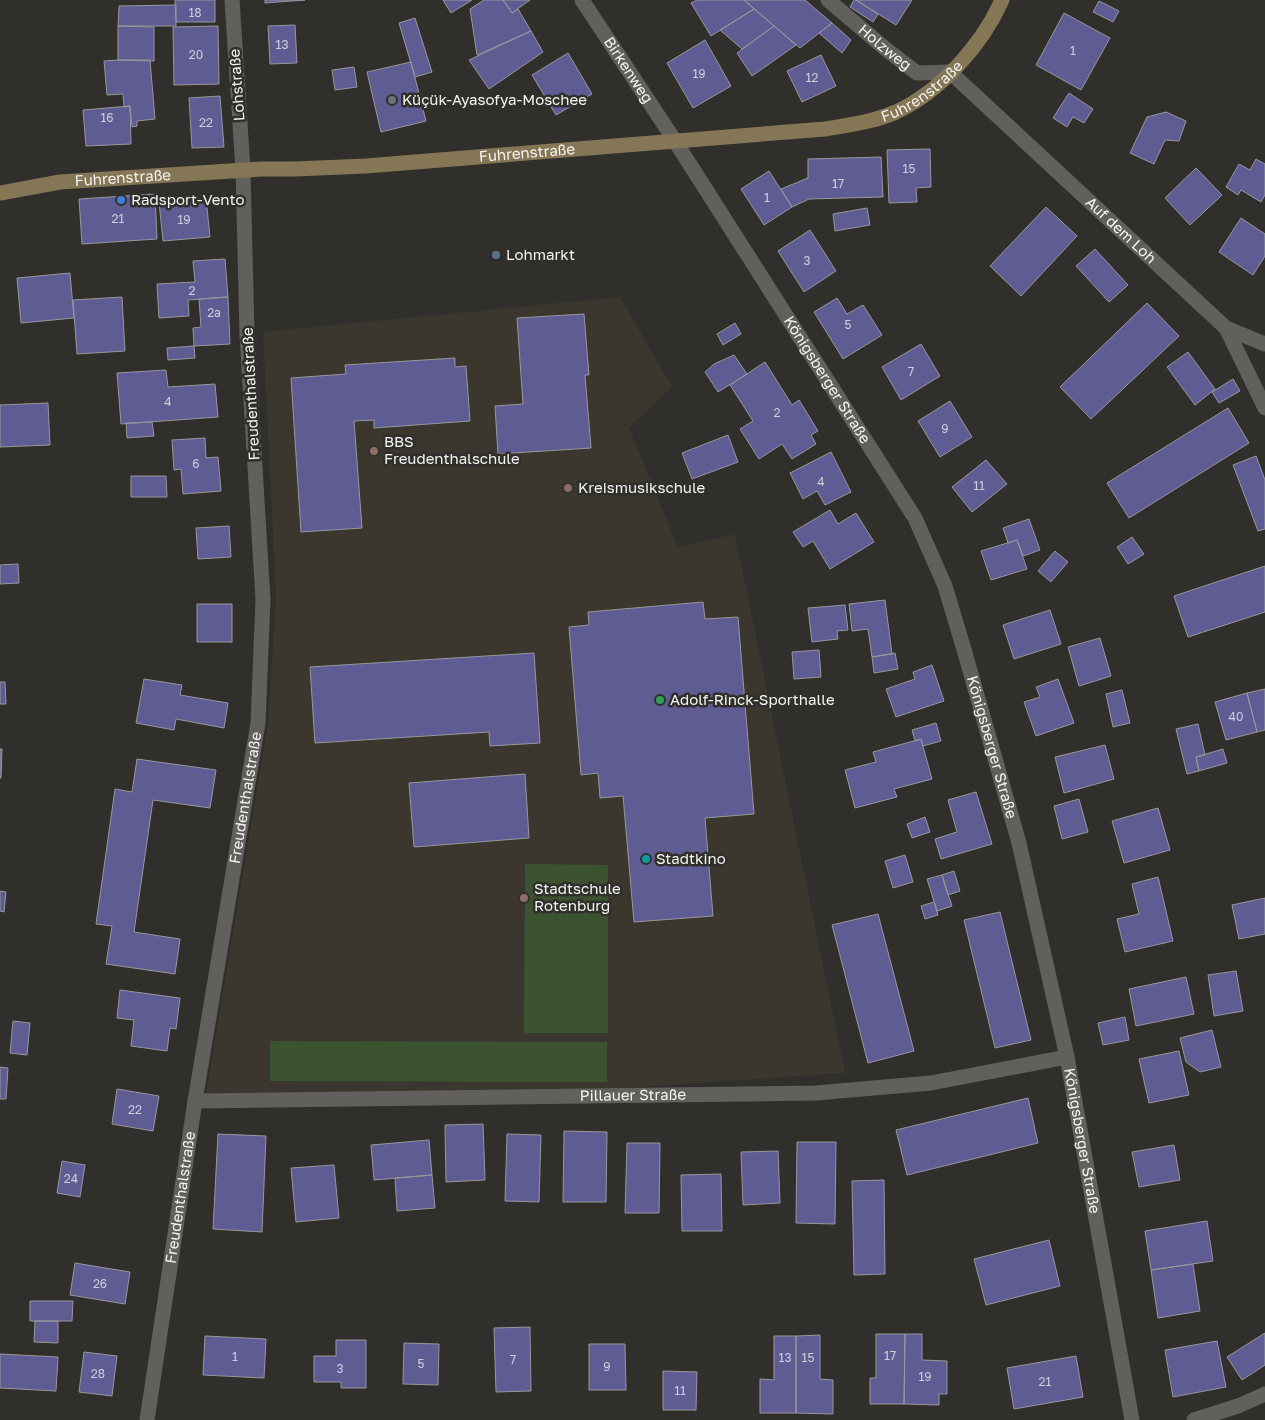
<svg xmlns="http://www.w3.org/2000/svg" width="1265" height="1420" font-family="'Golos Text',sans-serif">
<style>
.built{fill:#3b372f}
.green{fill:#3b5331}
.building{fill:#5f5c93;stroke:#97989b}
.lines{fill:none;stroke-linecap:round;stroke-linejoin:round}
.street{stroke:#62605d;stroke-width:15}
.secondary{stroke:#857655;stroke-width:15}
.worship-dot{fill:#6b7280;stroke:#302f2c;stroke-width:2}
.shop-dot{fill:#3f7fe0;stroke:#302f2c;stroke-width:2}
.service-dot{fill:#5c6f8a;stroke:#302f2c;stroke-width:2}
.education-dot{fill:#8d6e63;stroke:#302f2c;stroke-width:2}
.leisure-dot{fill:#2e9e5b;stroke:#302f2c;stroke-width:2}
.culture-dot{fill:#0f9aa8;stroke:#302f2c;stroke-width:2}
.labels{text-anchor:middle;stroke-width:5;stroke-linejoin:round;paint-order:stroke}
.number-label{font-size:12px;fill:#d0ceda}
.street-label{font-size:15px;fill:#f5f4f2;stroke:#302f2c}
.poi-label{font-size:15px;fill:#f5f4f2;stroke:#302f2c;text-anchor:start}
</style>
<rect width="100%" height="100%" fill="#302f2c"/>
<path class="built" d="M620,297L672,387L629,428L678,547L735,534L845,1073L580,1091L206,1093L268,724L276,597L263,332Z"/>
<path class="green" d="M525,864L608,865V1033H524Z
M270,1041L607,1042V1082L270,1081Z"/>
<path class="building" d="M175,0H215V22H176Z
M265,0H305L265,3Z
M443,0H472L451,13Z
M484,0H503L512,13L518,9L531,31L477,55L470,9Z
M503,0H530L512,13Z
M697,0H744L754,9L711,36L691,3Z
M744,0H805L832,23L800,48Z
M854,0H856L878,14L873,22L850,7Z
M856,0H912L896,25Z
M1099,1L1119,11L1113,22L1093,12Z
M176,5V26H118L119,6Z
M754,9L774,26L742,49L720,30Z
M1064,13L1110,38L1081,90L1036,65Z
M415,18L432,72L415,77L399,23Z
M832,23L851,40L842,53L819,33Z
M295,25L297,63L270,64L268,26Z
M118,26L154,27V61L118,60Z
M218,26L219,84L174,85L173,27Z
M774,26L796,45L752,76L737,53Z
M531,31L543,52L489,89L469,60Z
M705,40L731,86L693,108L667,63Z
M568,53L592,94L556,115L532,75Z
M821,55L836,86L802,102L787,71Z
M118,60H150L155,119L137,121V126L132,127L130,106L124,107L123,94L107,95L104,61Z
M411,62L426,121L381,132L367,72Z
M354,67L357,87L335,90L332,70Z
M1069,93L1093,109L1084,123L1073,117L1067,127L1053,118Z
M220,96L224,147L192,148L189,98Z
M130,106L131,144L86,146L83,110Z
M1166,112L1186,121L1179,141L1165,140L1154,164L1130,153L1147,117Z
M930,149L931,187L916,188L917,202L889,203L887,150Z
M881,157L883,197L809,199L792,207L781,189L808,178V159Z
M1256,159L1265,164V195L1261,202L1241,190L1238,195L1226,187L1239,164L1250,170Z
M1196,168L1222,195L1190,225L1165,198Z
M769,171L792,207L764,225L741,189Z
M155,194L157,239L82,244L79,199Z
M206,198L210,237L163,241L159,202Z
M1046,207L1077,236L1021,296L990,266Z
M867,208L870,225L835,231L833,214Z
M1241,218L1265,234V256L1253,275L1219,252Z
M810,230L836,271L804,292L778,251Z
M1095,249L1128,285L1109,302L1076,266Z
M225,259L228,297L188,300L189,316L159,318L157,284L195,282L193,261Z
M70,273L74,318L21,323L17,278Z
M122,297L125,351L77,354L73,300Z
M228,297L230,344L194,346L193,328L201,327L199,299Z
M837,298L847,314L863,305L882,335L843,359L814,312Z
M1147,303L1179,336L1091,419L1060,387Z
M584,314L589,375H585L591,448L498,454L495,406L523,404L517,318Z
M735,323L741,334L723,345L717,334Z
M921,344L940,376L901,400L882,367Z
M194,346L195,358L168,360L167,348Z
M1188,352L1215,389L1195,405L1167,367Z
M734,355L747,374L718,392L705,372L714,364Z
M455,358V367L466,366L470,421L374,428V420L354,421L362,528L301,532L291,378L346,374L345,365Z
M765,362L792,405L799,400L818,431L811,435L816,444L792,459L782,444L759,459L740,429L753,421L730,385Z
M166,370L168,387L215,384L218,417L121,424L117,373Z
M1233,379L1240,391L1219,403L1212,392Z
M950,401L972,437L940,457L918,421Z
M48,403L50,445L0,447V405Z
M1228,408L1249,443L1129,518L1107,483Z
M152,422L154,436L127,438L126,423Z
M728,435L738,462L692,479L682,453Z
M205,438L206,458L218,457L221,491L183,494L181,469L174,470L172,440Z
M831,452L851,492L825,505L817,491L803,499L790,473Z
M1256,456L1265,480V529L1258,531L1233,465Z
M986,460L1007,484L972,512L952,487Z
M131,476H166L167,497H131Z
M830,510L838,524L856,513L874,542L830,569L813,541L803,547L793,532Z
M1029,519L1040,550L1023,556L1017,540L1008,543L1003,528Z
M229,526L231,557L198,559L196,528Z
M1132,537L1144,554L1128,564L1117,547Z
M1017,540L1027,569L991,580L981,551Z
M1055,551L1068,562L1051,582L1038,571Z
M18,564L19,583L0,584V565Z
M1265,566V612L1188,637L1174,596Z
M885,600L892,654L872,657L868,629L852,631L849,604Z
M703,602L705,619L738,617L754,814L705,818L713,916L634,922L623,796L600,798L598,773L581,775L569,627L589,625L588,612Z
M197,604H232V642H197Z
M845,605L848,630L837,631L838,639L812,642L808,608Z
M1050,610L1061,644L1014,659L1003,625Z
M1100,638L1111,676L1079,686L1068,647Z
M819,650L821,677L794,679L792,652Z
M534,653L540,743L490,746L489,732L315,743L310,667Z
M895,653L898,669L874,673L872,657Z
M932,665L944,701L896,717L886,689L915,679L913,672Z
M144,679L182,685L180,695L228,703L224,728L176,719L174,730L136,723Z
M1058,679L1074,723L1036,736L1024,702L1040,697L1036,687Z
M0,682H5L6,704H0Z
M1265,689V730L1257,732L1247,693Z
M1122,690L1130,723L1113,727L1106,694Z
M1247,693L1257,732L1226,740L1215,702Z
M936,723L941,741L923,746L921,739L915,741L912,730Z
M1198,724L1205,755L1196,757L1199,771L1187,774L1176,729Z
M921,739L932,779L894,789L897,797L855,808L845,770L876,762L873,752Z
M1105,745L1114,779L1064,793L1055,757Z
M0,749H2L1,778H0Z
M1223,749L1227,763L1199,771L1196,757Z
M137,759L216,770L210,808L153,800L134,932L180,939L175,974L106,964L112,926L96,924L115,789L132,792Z
M525,774L529,838L414,847L409,783Z
M976,792L992,844L941,859L935,839L957,832L948,800Z
M1079,799L1088,832L1062,839L1054,806Z
M1158,808L1170,850L1124,863L1112,821Z
M925,817L930,832L912,838L907,824Z
M905,855L913,882L893,888L885,861Z
M954,871L960,891L948,895L942,875Z
M942,875L952,906L937,911L927,879Z
M1158,877L1173,941L1125,952L1117,919L1139,914L1132,884Z
M0,891L6,892L4,912L0,911Z
M1265,898V934L1239,939L1232,905Z
M934,902L938,915L925,919L921,906Z
M1000,912L1031,1040L995,1048L964,920Z
M878,914L914,1051L868,1063L832,925Z
M1236,971L1243,1011L1214,1016L1208,975Z
M1186,977L1194,1014L1136,1026L1129,989Z
M120,990L180,998L176,1029L170,1028L167,1051L131,1046L134,1020L117,1018Z
M1125,1017L1129,1040L1103,1045L1098,1023Z
M13,1021L30,1023L27,1055L10,1053Z
M1212,1030L1221,1067L1200,1072L1186,1062L1180,1038Z
M1179,1051L1189,1095L1149,1103L1139,1059Z
M0,1067L8,1068L6,1099H0Z
M117,1089L159,1096L153,1131L112,1124Z
M1028,1098L1038,1143L907,1175L896,1130Z
M483,1124L485,1180L446,1182L445,1125Z
M564,1131L607,1132L606,1202H563Z
M218,1134L266,1136L262,1232L213,1229Z
M507,1134L541,1135L539,1202L505,1201Z
M429,1140L432,1175L374,1180L371,1145Z
M797,1142H836L835,1224L796,1223Z
M627,1143H660L659,1213H625Z
M1174,1145L1180,1180L1139,1187L1132,1152Z
M778,1151L780,1203L743,1205L741,1152Z
M62,1161L85,1165L80,1197L57,1193Z
M334,1165L339,1218L296,1222L291,1168Z
M721,1174L722,1231H682L681,1175Z
M432,1175L435,1208L397,1211L395,1178Z
M884,1180L885,1274L854,1275L852,1181Z
M1207,1221L1213,1261L1151,1270L1145,1231Z
M1049,1240L1060,1286L986,1305L974,1259Z
M75,1263L130,1272L125,1304L70,1295Z
M1193,1264L1200,1311L1158,1318L1151,1270Z
M30,1301H73L72,1321H30Z
M35,1321H58V1343L34,1342Z
M530,1327L531,1391L496,1392L494,1328Z
M1265,1333V1365L1242,1380L1227,1357Z
M876,1334H905L904,1404H870V1378H876Z
M905,1334H922V1360L947,1361V1394H939V1405L904,1404Z
M820,1335V1379L833,1380V1414L796,1413V1336Z
M205,1336L266,1339L264,1378L203,1375Z
M774,1336H796V1413H760V1379L774,1380Z
M336,1340H366V1388H341V1382H314V1356H336Z
M1217,1341L1226,1387L1173,1397L1165,1350Z
M404,1343L439,1344L438,1385L403,1384Z
M589,1344H625L626,1390H589Z
M84,1352L117,1356L112,1396L79,1392Z
M0,1354L58,1357L56,1391L0,1388Z
M1076,1356L1083,1397L1014,1409L1007,1368Z
M663,1371L697,1372L696,1410H663Z"/>
<g class="lines">
<g class="street">
<path id="s1" d="M582,0L675,141L915,518L945,586L965,653L1019,843L1067,1057L1132,1420"/>
<path id="s2" d="M828,0L887,50L917,73L950,72L1226,328L1265,408"/>
<path d="M1226,328L1265,344"/>
<path id="s3" d="M195,1101L816,1093L931,1083L1067,1057"/>
<path id="s4" d="M147,1420L195,1101L258,723L263,600L247,334L243,170L232,0"/>
<path d="M1194,1420L1238,1406L1265,1394"/>
</g>
<path class="secondary" id="s5" d="M0,193L60,182L262,169H295L366,166L825,129C849,125 873,122 896,112C941,91 982,45 1002,0"/>
</g>
<circle class="worship-dot" cx="392" cy="100" r="5"/>
<circle class="shop-dot" cx="121" cy="200" r="5"/>
<circle class="service-dot" cx="496" cy="255" r="5"/>
<g class="education-dot">
<circle cx="374" cy="451" r="5"/>
<circle cx="568" cy="488" r="5"/>
<circle cx="524" cy="898" r="5"/>
</g>
<circle class="leisure-dot" cx="660" cy="700" r="5"/>
<circle class="culture-dot" cx="646" cy="859" r="5"/>
<g class="labels">
<g class="number-label">
<text x="195" y="17">18</text>
<text x="282" y="49">13</text>
<text x="1073" y="55">1</text>
<text x="196" y="59">20</text>
<text x="699" y="78">19</text>
<text x="812" y="82">12</text>
<text x="107" y="122">16</text>
<text x="206" y="127">22</text>
<text x="909" y="173">15</text>
<text x="838" y="188">17</text>
<text x="767" y="202">1</text>
<text x="118" y="223">21</text>
<text x="184" y="224">19</text>
<text x="807" y="265">3</text>
<text x="192" y="295">2</text>
<text x="214" y="317">2a</text>
<text x="848" y="329">5</text>
<text x="911" y="376">7</text>
<text x="168" y="406">4</text>
<text x="777" y="417">2</text>
<text x="945" y="433">9</text>
<text x="196" y="468">6</text>
<text x="821" y="486">4</text>
<text x="979" y="490">11</text>
<text x="1236" y="721">40</text>
<text x="135" y="1114">22</text>
<text x="71" y="1183">24</text>
<text x="100" y="1288">26</text>
<text x="890" y="1360">17</text>
<text x="235" y="1361">1</text>
<text x="785" y="1362">13</text>
<text x="808" y="1362">15</text>
<text x="513" y="1364">7</text>
<text x="421" y="1368">5</text>
<text x="607" y="1371">9</text>
<text x="340" y="1373">3</text>
<text x="98" y="1378">28</text>
<text x="925" y="1381">19</text>
<text x="1045" y="1386">21</text>
<text x="680" y="1395">11</text>
</g>
<g class="street-label">
<text dy="5" stroke="none"><textPath href="#s2" startOffset="74">Holzweg</textPath></text>
<text dy="5" stroke="none"><textPath href="#s1" startOffset="84">Birkenweg</textPath></text>
<text transform="translate(237 85) rotate(-94)" y="5">Lohstraße</text>
<text dy="5" stroke="none"><textPath href="#s5" startOffset="934">Fuhrenstraße</textPath></text>
<text dy="5" stroke="none"><textPath href="#s5" startOffset="529">Fuhrenstraße</textPath></text>
<text dy="5" stroke="none"><textPath href="#s5" startOffset="124">Fuhrenstraße</textPath></text>
<text dy="5" stroke="none"><textPath href="#s2" startOffset="381">Auf dem Loh</textPath></text>
<text dy="5" stroke="none"><textPath href="#s1" startOffset="452">Königsberger Straße</textPath></text>
<text transform="translate(251 394) rotate(-93)" y="5">Freudenthalstraße</text>
<text dy="5" stroke="none"><textPath href="#s1" startOffset="858">Königsberger Straße</textPath></text>
<text dy="5" stroke="none"><textPath href="#s4" startOffset="630">Freudenthalstraße</textPath></text>
<text dy="5" stroke="none"><textPath href="#s3" startOffset="438">Pillauer Straße</textPath></text>
<text dy="5" stroke="none"><textPath href="#s1" startOffset="1262">Königsberger Straße</textPath></text>
<text dy="5" stroke="none"><textPath href="#s4" startOffset="225">Freudenthalstraße</textPath></text>
</g>
<g class="poi-label">
<text x="402" y="105">Küçük-Ayasofya-Moschee</text>
<text x="131" y="205">Radsport-Vento</text>
<text x="506" y="260">Lohmarkt</text>
<text x="384" y="447">BBS<tspan x="384" dy="17">Freudenthalschule</tspan></text>
<text x="578" y="493">Kreismusikschule</text>
<text x="670" y="705">Adolf-Rinck-Sporthalle</text>
<text x="656" y="864">Stadtkino</text>
<text x="534" y="894">Stadtschule<tspan x="534" dy="17">Rotenburg</tspan></text>
</g>
</g>
</svg>
